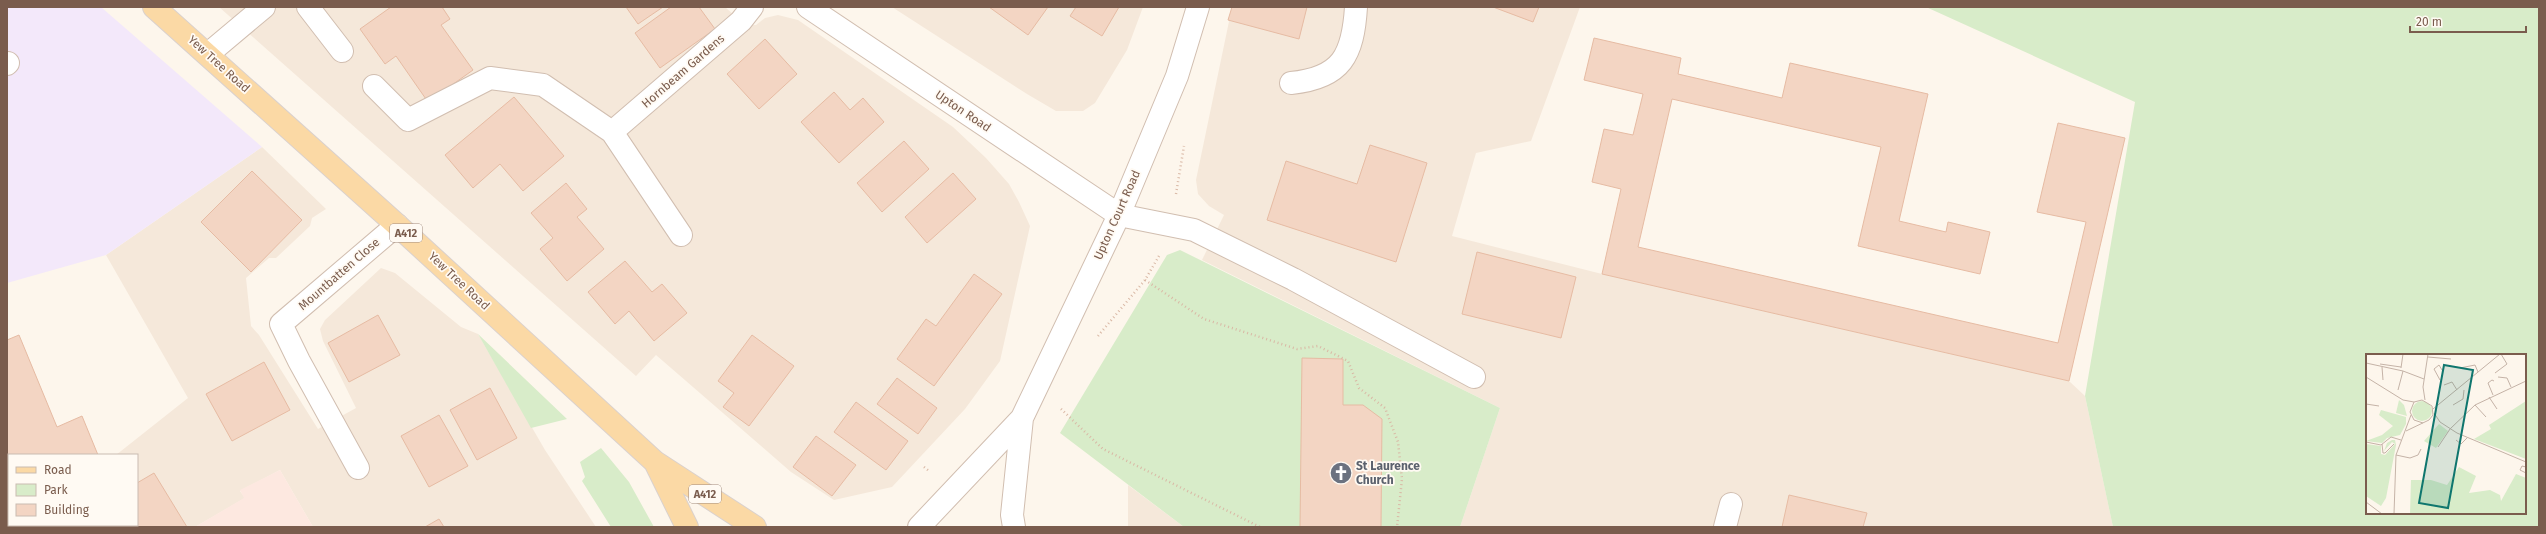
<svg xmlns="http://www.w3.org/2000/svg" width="2546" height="534" font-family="'Fira Sans',sans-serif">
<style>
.residential{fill:#f5e8da}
.commercial{fill:#fde8e0}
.education{fill:#f3e8fa}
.green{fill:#d8ecc9;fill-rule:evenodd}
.building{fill:#f3d5c3;stroke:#e6bba3}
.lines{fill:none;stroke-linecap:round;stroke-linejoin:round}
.minor-casing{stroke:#d1beb0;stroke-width:24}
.major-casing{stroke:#dad1cd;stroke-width:24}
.path{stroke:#d9b8a5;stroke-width:2.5;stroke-dasharray:1 3;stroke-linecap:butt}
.minor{stroke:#fff;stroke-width:22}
.major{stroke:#fbd9a5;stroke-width:22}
.labels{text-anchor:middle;stroke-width:3.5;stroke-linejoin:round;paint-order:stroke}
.shield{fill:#fffaf3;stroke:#a28b7f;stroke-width:1}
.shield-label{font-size:11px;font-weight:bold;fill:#7a5c4d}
.street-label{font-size:12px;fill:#7a5c4d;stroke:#fffaf3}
.worship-label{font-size:12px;font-weight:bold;fill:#5b616d;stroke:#fffaf3;text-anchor:start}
.inset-road{fill:none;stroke:#c5b3a7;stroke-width:1}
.view{fill:#0f766e;fill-opacity:0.15;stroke:#0f766e;stroke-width:2}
.inset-edge{fill:none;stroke:#7a5c4d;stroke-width:2}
</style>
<rect width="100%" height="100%" fill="#fdf6ec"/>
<path class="residential" d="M219,7H725L745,25H756L765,18L778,15L798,20L953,127L986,158L1009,184L1019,202L1030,226L1000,361L965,409L892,487L834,500L791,472L656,355L636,376Z
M892,7H1143L1127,50L1095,103L1083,111H1056L1027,94Z
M1232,7H1580L1531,141L1476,153L1452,236L1602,274L2069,381L2085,396L2113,527H1460L1500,408L1202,260L1224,215L1209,206L1198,194L1196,180Z
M262,147L326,209L312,218L310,226L276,258H269L246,278L251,326L259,335L318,429L356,408L323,341L320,329L325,320L381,268L395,273L461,327L478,334L545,450L596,527H313L280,470L240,491L245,498L195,527H112L110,525H137V455H116L188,398L106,255Z
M1128,485L1184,527H1128Z"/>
<path class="commercial" d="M280,470L313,527H195L244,498L240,490Z"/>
<path class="education" d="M7,7H101L262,147L106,255L7,283Z"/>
<path class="green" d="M1926,7H2539V527H2113L2085,396L2135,102ZM2367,355H2525V513H2367Z
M1180,250L1500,408L1460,527H1184L1060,433L1167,255Z
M478,334L567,419L531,428Z
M601,448L629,482L654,527H611L582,481L585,477L580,462Z"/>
<path class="building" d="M391,7H442L450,19L441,25L473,70L428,102L396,56L385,64L360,29Z
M626,7H663L638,24Z
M671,7H699L715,29L660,68L635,33Z
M989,7H1048L1028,35Z
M1076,7H1119L1102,36L1070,16Z
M1232,7H1307L1299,39L1228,20Z
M1493,7H1539L1533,22Z
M1594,38L1681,58L1678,74L1782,98L1790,63L1928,94L1899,221L1946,232L1948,222L1990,232L1980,274L1858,246L1881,147L1672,99L1638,247L2058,343L2086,222L2037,212L2058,123L2125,138L2069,381L1602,274L1621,189L1592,182L1604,129L1633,135L1643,94L1584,80Z
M765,39L797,74L759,109L727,74Z
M834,92L850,110L863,98L884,122L839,163L801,122Z
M514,97L564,156L523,191L500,164L473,188L445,155Z
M904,141L929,169L882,212L857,183Z
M1370,145L1427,163L1396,262L1267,220L1286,161L1357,184Z
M252,171L302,220L251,272L201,222Z
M953,173L976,199L927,243L905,217Z
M566,183L587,209L577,217L604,249L567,281L540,249L553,238L531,213Z
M1477,252L1576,277L1561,338L1462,314Z
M625,261L652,292L662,284L687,313L654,341L629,311L615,324L588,292Z
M974,274L1002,294L934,386L897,359L926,319L936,326Z
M378,315L400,355L349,382L328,343Z
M19,335L57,427L82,416L98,455H9V478L7,473V340Z
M752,335L794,366L749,426L723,407L734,393L718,381Z
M1302,358L1343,359V405H1363L1382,419L1381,527H1300Z
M264,362L290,410L232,441L206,394Z
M897,378L937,408L918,434L877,404Z
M490,388L517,438L477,460L450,410Z
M856,402L908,441L886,470L834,432Z
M439,415L468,466L429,487L401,436Z
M816,436L856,465L832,496L793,467Z
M154,473L187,527H116L115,525H137V483Z
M1789,495L1867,513L1863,527H1782Z
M439,519L444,527H425Z"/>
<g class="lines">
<g class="minor-casing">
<path id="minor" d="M308,7L342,51
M808,7L1119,215L1194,230L1293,279L1474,377
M208,54L264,7
M7,64L8,63
M1291,83C1342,78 1353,55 1356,7
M374,86L408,120L490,78L543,85L612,132L681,235
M612,132L741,21L752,7
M358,468L299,361L281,324L397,225
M919,527L1022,418L1119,215L1177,76L1198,7
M1014,527L1012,515L1022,418
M1725,527L1731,504"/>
</g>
<g class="major-casing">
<path id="major" d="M154,7L397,225L655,462L755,527
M655,462L687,527"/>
</g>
<path class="path" d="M1176,194L1184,146
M1145,280L1204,319L1297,349L1318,346L1348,361L1359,388L1385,408L1398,442L1402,479L1397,527
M1098,336L1145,280L1159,256
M1061,409L1103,449L1260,527
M924,467L929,471"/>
<use href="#minor" class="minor"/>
<use href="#major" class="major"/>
</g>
<defs>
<g id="church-disc" transform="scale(1.15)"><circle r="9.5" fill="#6b7280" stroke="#fffaf3"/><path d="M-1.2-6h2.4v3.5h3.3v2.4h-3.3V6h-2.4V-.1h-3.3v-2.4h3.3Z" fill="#fff"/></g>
</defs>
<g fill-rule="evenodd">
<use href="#church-disc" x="1341" y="473"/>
</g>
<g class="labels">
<g class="shield">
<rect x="390" y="224" width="32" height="18" rx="3"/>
<rect x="689" y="485" width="32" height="18" rx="3"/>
</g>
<g class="shield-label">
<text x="406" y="237">A412</text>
<text x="705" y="498">A412</text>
</g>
<g class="street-label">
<text transform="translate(219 64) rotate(42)" y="4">Yew Tree Road</text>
<text transform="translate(683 71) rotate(-41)" y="4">Hornbeam Gardens</text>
<text transform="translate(963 111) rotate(34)" y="4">Upton Road</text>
<text transform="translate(1117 215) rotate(-66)" y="4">Upton Court Road</text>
<text transform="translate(339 274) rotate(-41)" y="4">Mountbatten Close</text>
<text transform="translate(459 281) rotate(43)" y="4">Yew Tree Road</text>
</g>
<g class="worship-label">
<text x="1356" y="470">St Laurence<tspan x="1356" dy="14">Church</tspan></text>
</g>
</g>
<g transform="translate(2366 354)">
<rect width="160" height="160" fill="#fdf6ec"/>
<path d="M33,46L38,51L41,62L30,59ZM160,47V105L108,85L125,75L123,71ZM46 57a10 10 0 1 1 20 0a10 10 0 1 1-20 0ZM15,56L40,63V70L34,81L21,84L16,89L0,87L16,81L27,72L13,61ZM73,70L82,77L70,94L58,87ZM26,86H29L30,91L20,144L15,152L0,142V90L15,92V100L19,101L29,90L26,88L18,97L21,89ZM93,113L110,122L103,139L124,136L134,141L135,147L150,120L160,124V160H44L45,126H65L81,131Z" fill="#d8ecc9"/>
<path class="inset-road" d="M62,3L85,5M0,9L37,17L58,25M14,10L35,13M16,13L17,26M35,14L37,0M94,14L109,11L112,18M129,19L141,10L135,0M0,23L37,46L48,48M132,23L141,24L145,33M74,26L68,15L73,11L76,16M78,31L86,28L91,36M32,36L37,17M127,41L122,29L126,26L128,27M123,43L131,55M59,46L57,33L62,0M0,50L13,52M87,51L97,45L98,36M109,51L120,63M67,55L134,0M68,59L74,68L91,79L160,108M40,77L63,66L67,61L66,52L56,46L48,48L44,58L48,66L57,69M90,86L95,90L101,84M0,88L15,91L25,83L35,86M16,90L17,99H19L28,90M72,93L84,75L109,51L160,27M30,101L44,104L52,101L55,95M160,113L156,112L154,116L160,119M0,148L16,160M28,160L30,101L45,61"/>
<path class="view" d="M78,11L107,16L82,154L53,149Z"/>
<rect width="160" height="160" class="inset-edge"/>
</g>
<rect width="2546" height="534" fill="none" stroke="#7a5c4d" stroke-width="16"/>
<rect x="8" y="454" width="130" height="72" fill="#fffaf3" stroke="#cabbb1"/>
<rect x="16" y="467" width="20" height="6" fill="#fbd9a5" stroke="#cabbb1"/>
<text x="44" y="474" font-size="12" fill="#7a5c4d">Road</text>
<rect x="16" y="484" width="20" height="12" fill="#d8ecc9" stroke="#cabbb1"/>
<text x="44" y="494" font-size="12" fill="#7a5c4d">Park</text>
<rect x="16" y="504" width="20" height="12" fill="#f3d5c3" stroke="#cabbb1"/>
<text x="44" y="514" font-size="12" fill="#7a5c4d">Building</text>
<path d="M2410 26v6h116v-6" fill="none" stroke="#7a5c4d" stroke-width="2"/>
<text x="2416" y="26" font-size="12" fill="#7a5c4d" stroke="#fffaf3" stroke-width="3" paint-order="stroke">20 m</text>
</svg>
